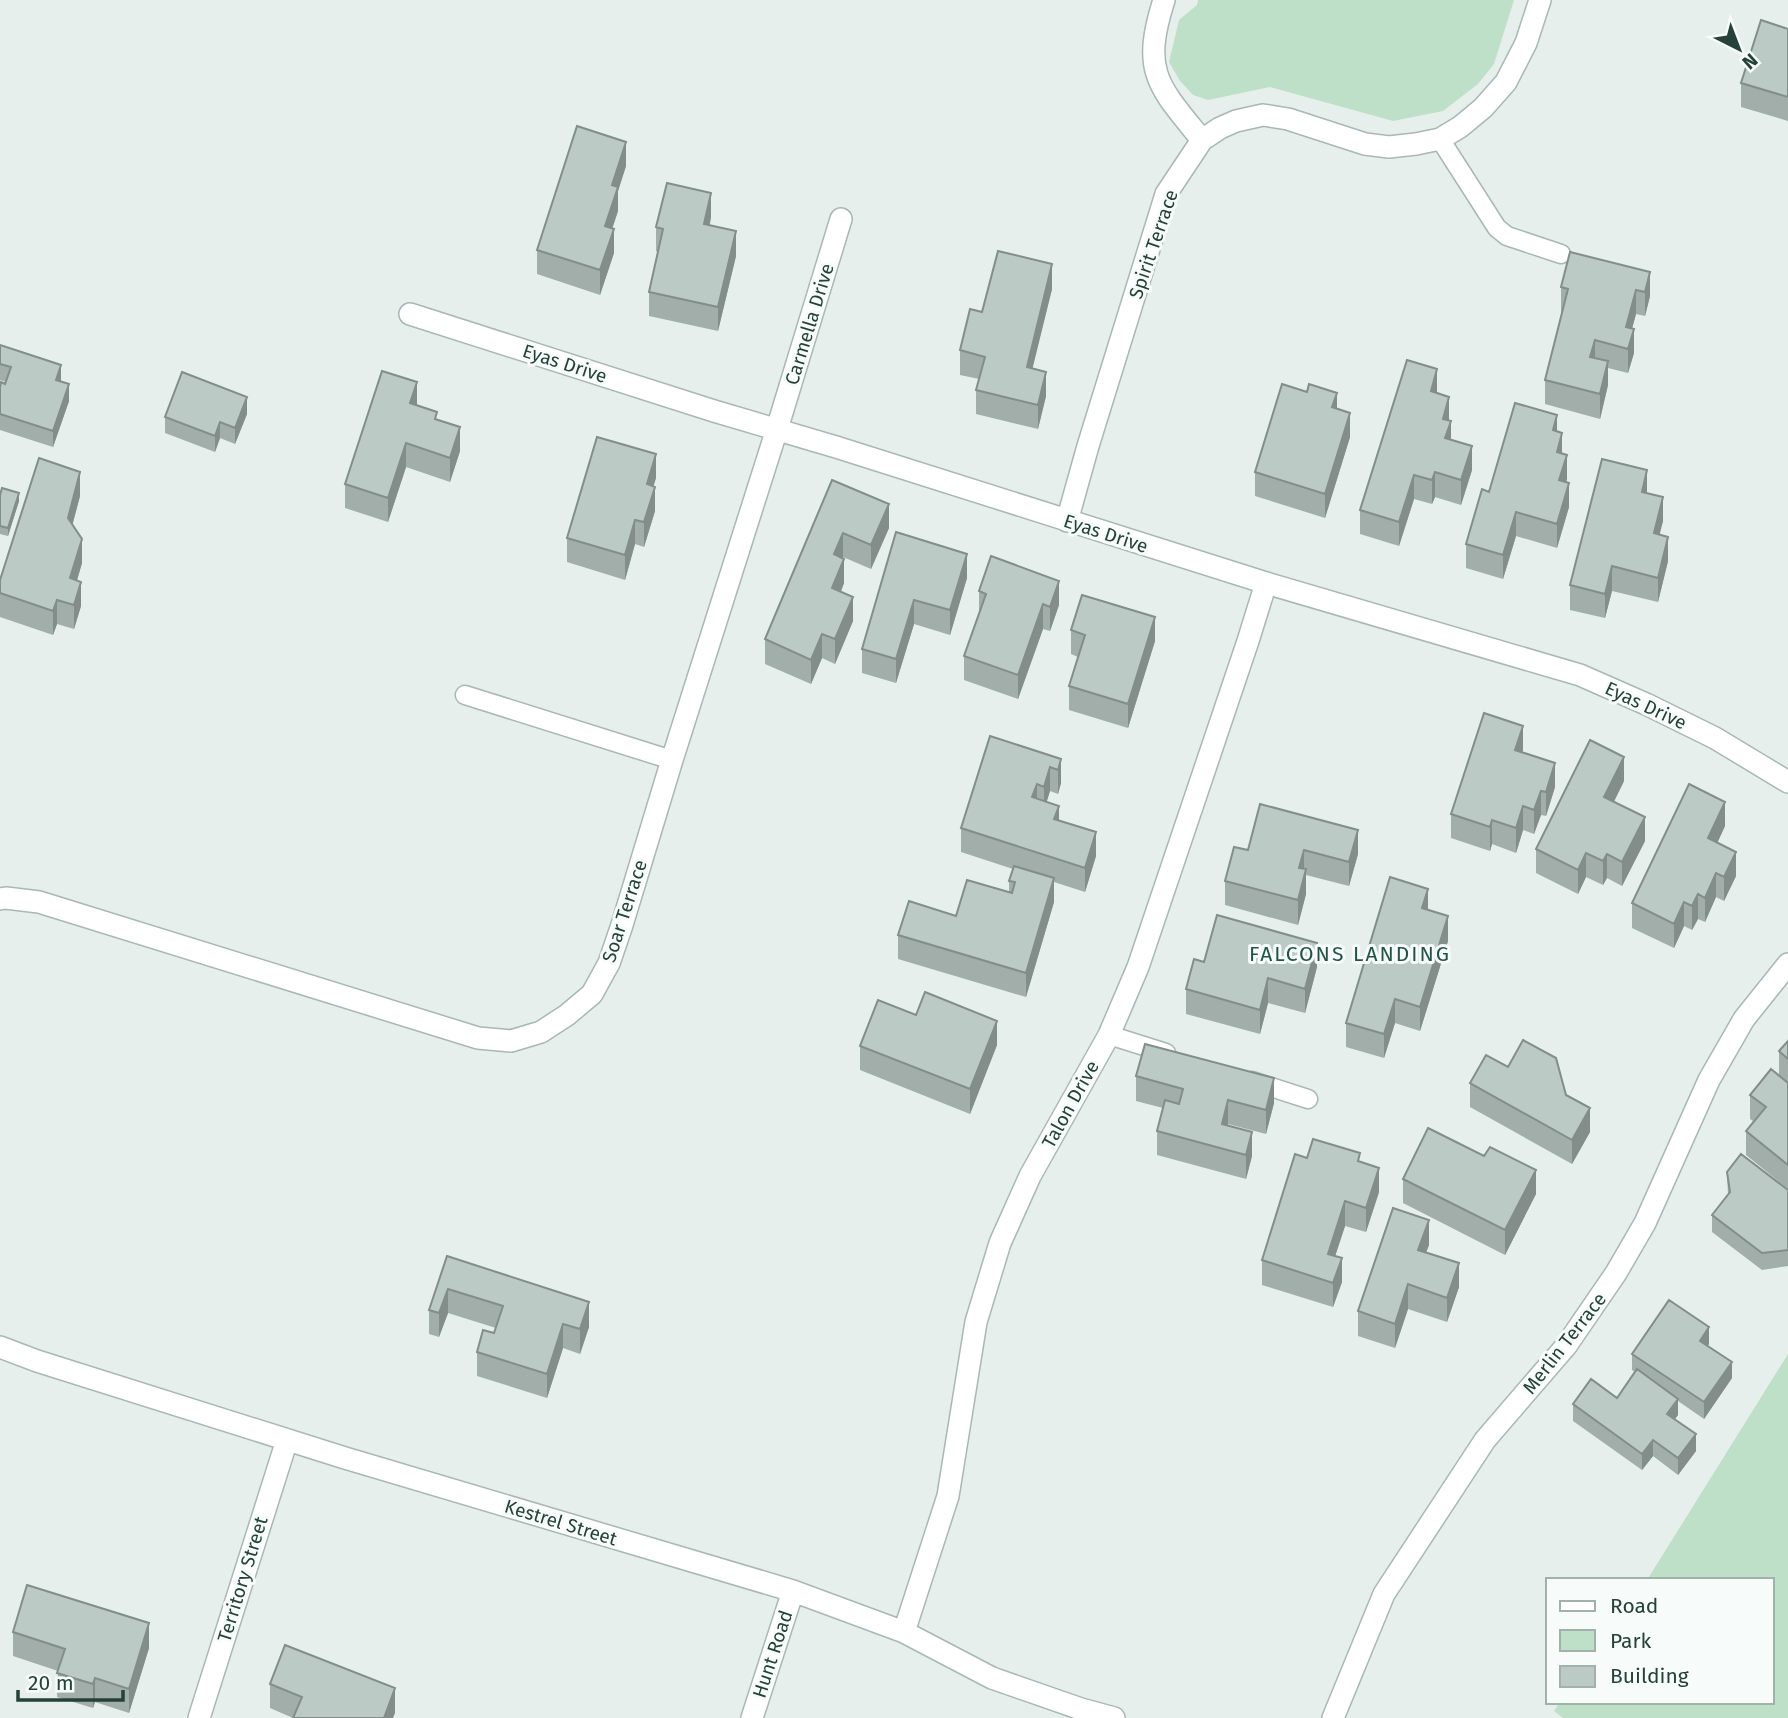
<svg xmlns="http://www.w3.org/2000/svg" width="1788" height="1718" font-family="'Fira Sans',sans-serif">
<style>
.green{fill:#bfe0c8}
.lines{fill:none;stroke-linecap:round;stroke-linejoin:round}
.service-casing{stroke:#a8b8b2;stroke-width:21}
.minor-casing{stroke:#a8b8b2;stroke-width:24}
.service{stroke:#fff;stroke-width:18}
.minor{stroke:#fff;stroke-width:21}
.wall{fill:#a1aea9}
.shaded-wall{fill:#838d89}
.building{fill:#bbcac4;stroke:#838d89;stroke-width:2}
.labels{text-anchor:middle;stroke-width:6;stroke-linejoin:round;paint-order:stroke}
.street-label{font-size:19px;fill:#24423a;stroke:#f7fbf9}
.neighbourhood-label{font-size:21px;letter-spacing:2px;fill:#1f5548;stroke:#f7fbf9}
</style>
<rect width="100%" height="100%" fill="#e6efeb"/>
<path class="green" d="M1198,0H1514L1494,64L1478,84L1443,111L1393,121L1270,87L1208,100L1193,95L1180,81L1169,62L1179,20L1197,5Z
M1788,1354V1718H1563L1554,1711L1560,1702H1772V1580H1647Z"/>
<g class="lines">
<g class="service-casing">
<path id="service" d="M1440,139L1497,228L1507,236L1561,254
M465,695L672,760
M1109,1035L1166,1053
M1252,1081L1308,1099"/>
</g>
<g class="minor-casing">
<path id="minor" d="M1164,0C1141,72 1158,86 1202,140
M410,314L714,411L836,447L1266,583L1580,675L1646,704L1715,738L1788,782
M1067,521L1088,446L1166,194L1202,140L1220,128L1236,121L1263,115L1288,119L1365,144L1389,147L1416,144L1440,139L1460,127L1483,108L1506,82L1526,43L1540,0
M0,899L6,898L39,902L478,1038L511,1041L541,1032L567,1015L592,994L609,963L622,925L672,760L777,429L841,219
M0,1347L37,1361L345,1458L793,1591L904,1632L992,1678L1081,1709L1114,1718
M904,1632L948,1496L976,1322L1000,1243L1030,1176L1109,1035L1138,967L1248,641L1266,583
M199,1718L287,1440
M752,1718L793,1591
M1333,1718L1384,1594L1485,1440L1566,1346L1616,1273L1645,1223L1709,1080L1744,1019L1788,964"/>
</g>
<use href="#service" class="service"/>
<use href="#minor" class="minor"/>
</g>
<path class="wall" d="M1788,29V121L1741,107V83Z
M626,166L618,191V211L612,229L614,253L600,295L537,274V250Z
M711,217L710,225L736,256L718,331L649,316V292L658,252L656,251V227Z
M1650,272V296L1645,316L1636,314L1632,328L1634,353L1628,373L1608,368V385L1600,419L1545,404V380L1562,312H1561V287Z
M1052,289L1032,368L1046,396L1038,429L976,414V390L979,379L960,375V350L982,312Z
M0,345L60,382L69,401L53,447L0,430V387L5,384L6,382L0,380Z
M1437,393L1449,420L1451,439L1472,470L1461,505L1435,497L1432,504L1414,499L1399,546L1360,534V510Z
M417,406L437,420L460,451L450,482L406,467L388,522L345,508V484Z
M1337,409L1350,437L1325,518L1255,496V472Z
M247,414L235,444L220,438L215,452L165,433V417Z
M1557,431L1567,479L1566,482L1569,507L1557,548L1516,536L1503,579L1466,568V544Z
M656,478L653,486L655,511L644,547L635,544L625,580L567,562V538Z
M832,480L889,528L871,569L843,557L844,583L841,592L853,621L835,664L822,658L811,684L765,664V639Z
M1647,493L1663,521L1659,534L1668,561L1658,602L1612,591L1605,618L1570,610V585Z
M0,495L19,501L8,536L0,534Z
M80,496L72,525L82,563L77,581L81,606L74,629L57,624L53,635L0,617V580Z
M896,532L967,578L950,635L914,624L896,683L862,673V649Z
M979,591L1059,605L1050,631L1043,629L1018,699L964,680V656L979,615Z
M1071,630L1155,641L1128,728L1069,710V686L1078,657L1071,654Z
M1523,750L1522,752L1555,787L1546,816L1541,815L1534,834L1523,830L1516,853L1492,844L1490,851L1451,838V814Z
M1061,759V783L1058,794L1050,791L1046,802L1059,820L1096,856L1085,892L1054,882V902L1026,997L898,959V935L956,916L1009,892V881L1013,869L961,852V828Z
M1624,781L1614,802L1645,841L1622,886L1607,878L1603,885L1586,877L1578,894L1536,873V849Z
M1260,804L1358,854L1349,886L1306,875V894L1298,925L1225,905V881L1248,850Z
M1725,826L1717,843L1736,876L1724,901L1716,897L1705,922L1698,919L1692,930L1684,926L1674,948L1632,928V903Z
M1428,910L1448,941L1420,1031L1395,1023L1384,1058L1346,1047V1023Z
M1204,962L1317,967L1305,1013L1268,1003L1260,1034L1186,1014V989Z
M916,1015L997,1045L970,1114L860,1070V1046Z
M1788,1041V1083L1779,1076V1051Z
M1508,1067L1566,1095L1590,1132L1572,1164L1470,1107V1083Z
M1136,1076L1274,1103L1266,1134L1228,1124V1125L1252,1156L1246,1179L1157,1155V1131L1163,1108L1136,1101Z
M1788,1083V1189L1746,1155V1131L1753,1121L1750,1119V1095Z
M1307,1158L1360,1162L1379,1192L1366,1232L1345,1226L1335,1256L1342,1282L1333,1307L1262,1285V1260Z
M1727,1172L1788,1190V1266L1762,1270L1712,1232V1215L1728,1195Z
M1403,1179L1536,1194L1505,1255L1403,1203Z
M1429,1245L1426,1252L1459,1287L1447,1322L1408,1309L1395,1348L1358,1336V1311Z
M447,1256L589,1327L580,1354L563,1348L547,1398L477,1376V1352L494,1333L496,1328L448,1313L439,1337L429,1334V1310Z
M1709,1344L1708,1346L1732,1378L1704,1419L1678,1401V1415L1675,1419L1696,1451L1678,1475L1653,1456L1642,1470L1573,1421V1404L1617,1398L1635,1372L1632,1370V1354Z
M13,1632L149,1648L129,1713L95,1702L93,1708L57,1697L58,1671L13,1656Z
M270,1684L395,1713L293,1718L270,1708Z"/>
<path class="shaded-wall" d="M626,142V166L618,191V211L605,250V226L612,185Z
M711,193V217L704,248V224Z
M614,229V253L600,295V270Z
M736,231V256L718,331V307Z
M1052,264V289L1027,391V367Z
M1650,272V296L1645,316V292Z
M1636,290V314L1626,351V327Z
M1634,329V353L1628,373V349Z
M1595,340V364L1590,357Z
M1608,361V385L1600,419V394Z
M61,365V381L56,397V380Z
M1437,369V393L1431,391Z
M1046,372V396L1038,429V405Z
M417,382V406L410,403Z
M69,384V401L53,447V431Z
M1337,393V417L1332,407Z
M247,397V414L235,444V428Z
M1449,397V421L1443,419Z
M1350,413V437L1325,518V494Z
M1557,415V439L1553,430Z
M1451,421V445L1445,438Z
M220,422V438L215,452V436Z
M460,427V451L450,482V458Z
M1562,433V457L1557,452Z
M406,443V467L388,522V498Z
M1472,446V470L1461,505V480Z
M656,454V478L647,508V484Z
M1567,455V479L1559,504V480Z
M1647,470V494L1642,492Z
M80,472V496L68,542V518Z
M1435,472V497L1432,504V480Z
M1414,475V499L1399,546V522Z
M1569,483V507L1557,548V524Z
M655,487V511L644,547V522Z
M19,493V501L8,536V528Z
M1663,497V521L1654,557V533Z
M889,504V528L871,569V545Z
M1516,512V536L1503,579V555Z
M635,520V544L625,580V555Z
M843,533V557L834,579V554Z
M1668,537V561L1658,602V578Z
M82,539V563L70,603V578Z
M967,554V578L950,635V610Z
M844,559V583L832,612V588Z
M1612,566V591L1605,618V594Z
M1059,581V605L1050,631V607Z
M81,582V606L74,629V605Z
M853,597V621L835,664V639Z
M57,600V624L53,635V611Z
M914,600V624L896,683V659Z
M1043,604V629L1018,699V675Z
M1155,617V641L1128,728V704Z
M822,634V658L811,684V660Z
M1523,726V750L1515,774V750Z
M1624,757V781L1604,821V797Z
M1061,759V783L1058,794V770Z
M1555,763V787L1546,816V792Z
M1050,767V791L1044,811V787Z
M1037,784V808L1032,797Z
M1541,791V815L1534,834V810Z
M1725,802V826L1708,863V838Z
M1059,806V830L1054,819Z
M1523,806V830L1516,853V828Z
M1645,817V841L1622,886V862Z
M1492,820V844L1490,851V827Z
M1358,830V854L1349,886V862Z
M1096,832V856L1085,892V868Z
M1304,850V874L1299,868Z
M1736,852V876L1724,901V877Z
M1586,853V877L1578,894V870Z
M1607,854V878L1603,885V861Z
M1306,869V894L1298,925V900Z
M1716,873V897L1705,922V898Z
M1054,878V902L1026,997V973Z
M1428,889V913L1422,908Z
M1698,894V919L1692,930V906Z
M1684,902V926L1674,948V924Z
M1448,916V941L1420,1031V1007Z
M1317,943V967L1305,1013V989Z
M1268,978V1003L1260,1034V1010Z
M1395,999V1023L1384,1058V1034Z
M997,1021V1045L970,1114V1089Z
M1274,1078V1103L1266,1134V1110Z
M1228,1100V1124L1222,1148V1124Z
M1590,1108V1132L1572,1164V1140Z
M1252,1132V1156L1246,1179V1155Z
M1379,1168V1192L1366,1232V1208Z
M1536,1170V1194L1505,1255V1230Z
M1345,1201V1226L1328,1278V1254Z
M1429,1220V1245L1418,1274V1250Z
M1342,1258V1282L1333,1307V1283Z
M1459,1263V1287L1447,1322V1298Z
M1408,1284V1309L1395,1348V1324Z
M448,1289V1313L439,1337V1313Z
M589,1302V1327L580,1354V1329Z
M563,1324V1348L547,1398V1374Z
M1709,1327V1344L1700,1357V1341Z
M1732,1362V1378L1704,1419V1402Z
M1678,1399V1415L1667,1430V1414Z
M1696,1434V1451L1678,1475V1458Z
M1653,1440V1456L1642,1470V1454Z
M149,1623V1648L129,1713V1689Z
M95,1678V1702L93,1708V1684Z
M395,1688V1713L393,1718H384Z"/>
<path class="building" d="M1761,20L1788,29V97L1741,83Z
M577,126L626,142L612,185L618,187L605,226L614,229L600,270L537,250Z
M667,183L711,193L704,224L736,231L718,307L649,292L663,229L656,227Z
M998,251L1052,264L1027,367L1046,372L1038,405L976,390L985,357L960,350L970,309L982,312Z
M1570,252L1650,272L1645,292L1636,290L1626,327L1634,329L1628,349L1595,340L1590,357L1608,361L1600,394L1545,380L1568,289L1561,287Z
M0,345L61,365L56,380L69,384L53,431L0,414V387L1,382L5,384L11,367L0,364Z
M1407,360L1437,369L1431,391L1449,397L1443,419L1451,421L1445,438L1472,446L1461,480L1435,472L1432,480L1414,475L1399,522L1360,510Z
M382,371L417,382L410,403L437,412L435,419L460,427L450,458L406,443L388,498L345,484Z
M182,372L247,397L235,428L220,422L215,436L165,417Z
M1282,384L1307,392L1309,384L1337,393L1332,407L1350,413L1325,494L1255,472Z
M1515,403L1557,415L1553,430L1562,433L1557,452L1567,455L1559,480L1569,483L1557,524L1516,512L1503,555L1466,544L1482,489L1489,492Z
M597,437L656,454L647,484L655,487L644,522L635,520L625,555L567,538Z
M39,458L80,472L68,518L82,539L70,578L81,582L74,605L57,600L53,611L0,593V580Z
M1602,459L1647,470L1642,492L1663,497L1654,533L1668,537L1658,578L1612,566L1605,594L1570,585Z
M832,480L889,504L871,545L843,533L834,554L844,559L832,588L853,597L835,639L822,634L811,660L765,639Z
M2,488L19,493L8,528L0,526V495Z
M896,532L967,554L950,610L914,600L896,659L862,649Z
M991,556L1059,581L1050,607L1043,604L1018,675L964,656L986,594L979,591Z
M1082,595L1155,617L1128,704L1069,686L1085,635L1071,630Z
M1484,713L1523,726L1515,750L1555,763L1546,792L1541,791L1534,810L1523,806L1516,828L1492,820L1490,827L1451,814Z
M990,736L1061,759L1058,770L1050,767L1044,787L1037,784L1032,797L1059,806L1054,819L1096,832L1085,868L961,828Z
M1590,740L1624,757L1604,797L1645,817L1622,862L1607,854L1603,861L1586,853L1578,870L1536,849Z
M1689,784L1725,802L1708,838L1736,852L1724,877L1716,873L1705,898L1698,894L1692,906L1684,902L1674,924L1632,903Z
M1260,804L1358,830L1349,862L1304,850L1299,868L1306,869L1298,900L1225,881L1234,847L1248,850Z
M1014,866L1054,878L1026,973L898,935L909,901L956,916L967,880L1012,893L1015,882L1009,881Z
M1390,877L1428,889L1422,908L1448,916L1420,1007L1395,999L1384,1034L1346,1023Z
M1217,915L1317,943L1305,989L1268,978L1260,1010L1186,989L1194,959L1204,962Z
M925,992L997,1021L970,1089L860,1046L878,1000L916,1015Z
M1523,1040L1556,1058L1566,1095L1590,1108L1572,1140L1470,1083L1486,1055L1508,1067Z
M1788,1041V1059L1779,1051Z
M1145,1044L1274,1078L1266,1110L1228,1100L1222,1124L1252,1132L1246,1155L1157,1131L1165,1100L1179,1104L1183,1089L1136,1076Z
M1771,1069L1788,1083V1165L1746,1131L1766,1107L1750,1095Z
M1428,1128L1484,1156L1490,1147L1536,1170L1505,1230L1403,1179Z
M1313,1139L1360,1153L1358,1161L1379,1168L1366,1208L1345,1201L1328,1254L1342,1258L1333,1283L1262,1260L1295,1154L1307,1158Z
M1741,1154L1788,1190V1250L1762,1253L1712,1215L1730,1192L1727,1172Z
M1393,1208L1429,1220L1418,1250L1459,1263L1447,1298L1408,1284L1395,1324L1358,1311Z
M447,1256L589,1302L580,1329L563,1324L547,1374L477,1352L483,1330L494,1333L503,1306L448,1289L439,1313L429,1310Z
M1669,1300L1709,1327L1700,1341L1732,1362L1704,1402L1632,1354Z
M1637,1369L1678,1399L1667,1414L1696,1434L1678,1458L1653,1440L1642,1454L1573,1404L1591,1379L1617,1398Z
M27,1585L149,1623L129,1689L95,1678L93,1684L57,1673L65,1649L13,1632Z
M285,1645L395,1688L384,1718H293L302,1697L270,1684Z"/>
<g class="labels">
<g class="street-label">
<text transform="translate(1153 244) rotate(-71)" y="7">Spirit Terrace</text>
<text transform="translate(809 324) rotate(-73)" y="7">Carmella Drive</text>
<text transform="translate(565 363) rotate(18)" y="7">Eyas Drive</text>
<text transform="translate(1106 533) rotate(18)" y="7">Eyas Drive</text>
<text transform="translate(1646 705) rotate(25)" y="7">Eyas Drive</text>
<text transform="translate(624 911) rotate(-72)" y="7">Soar Terrace</text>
<text transform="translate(1070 1104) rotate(-61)" y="7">Talon Drive</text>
<text transform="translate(1564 1343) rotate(-52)" y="7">Merlin Terrace</text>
<text transform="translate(561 1522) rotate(17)" y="7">Kestrel Street</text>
<text transform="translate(242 1579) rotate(-73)" y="7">Territory Street</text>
<text transform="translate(772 1654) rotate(-72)" y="7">Hunt Road</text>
</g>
<g class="neighbourhood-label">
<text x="1350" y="961">FALCONS LANDING</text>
</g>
</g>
<rect x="1546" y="1578" width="228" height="126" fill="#f7fbf9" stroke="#a3b1ad" stroke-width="2"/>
<rect x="1560" y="1601" width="35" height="10" fill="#ffffff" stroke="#a3b1ad" stroke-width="2"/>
<text x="1610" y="1613" font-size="21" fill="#24423a">Road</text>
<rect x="1560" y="1630" width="35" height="21" fill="#bfe0c8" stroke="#a3b1ad" stroke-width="2"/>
<text x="1610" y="1648" font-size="21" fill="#24423a">Park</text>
<rect x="1560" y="1666" width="35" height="21" fill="#bbcac4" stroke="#a3b1ad" stroke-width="2"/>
<text x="1610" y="1683" font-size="21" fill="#24423a">Building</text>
<g transform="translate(1739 49) rotate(138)" stroke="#f7fbf9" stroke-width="5" paint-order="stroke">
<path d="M0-5L12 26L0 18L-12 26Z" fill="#24423a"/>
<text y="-10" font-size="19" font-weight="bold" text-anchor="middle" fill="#24423a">N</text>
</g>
<path d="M18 1690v10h105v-10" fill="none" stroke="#24423a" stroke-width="3.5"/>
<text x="28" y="1690" font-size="21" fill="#24423a" stroke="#f7fbf9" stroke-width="5" paint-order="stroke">20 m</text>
</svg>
